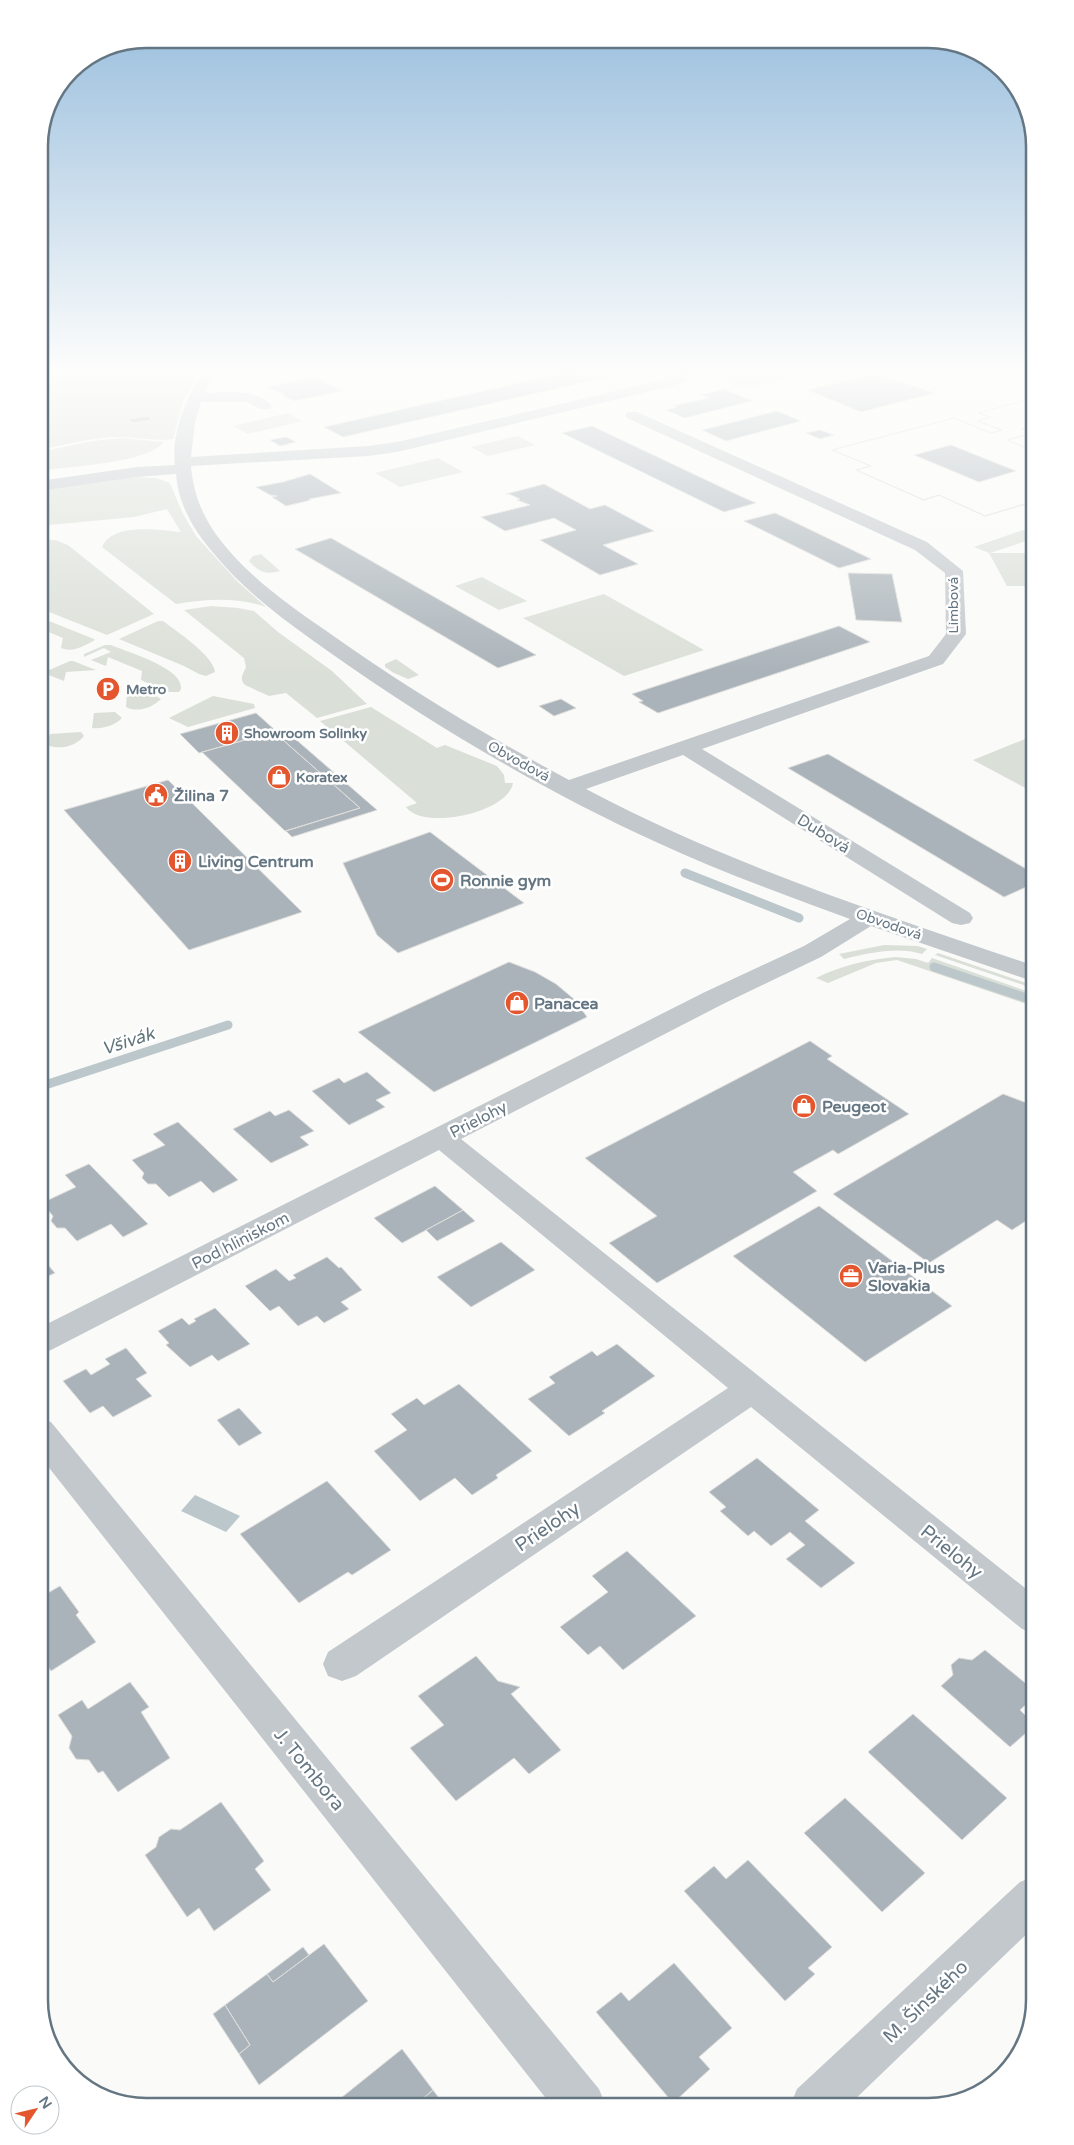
<svg xmlns="http://www.w3.org/2000/svg" width="1074" height="2145" font-family="'Varela Round',sans-serif">
<style>
.green{fill:#dadfd7}
.water{fill:#bbc7cb}
.lines{fill:none;stroke-linecap:round;stroke-linejoin:round}
.stream{stroke:#bbc7cb;stroke-width:9}
.building{fill:#aab3b9;stroke:#dcdcda;fill-rule:evenodd}
.minor{fill:#c3c8cc;fill-rule:evenodd}
.labels{text-anchor:middle;stroke-width:5;stroke-linejoin:round;paint-order:stroke}
.far-street-label{font-size:14px;fill:#657683;stroke:#fff}
.far-poi-label{font-size:14px;font-weight:bold;fill:#657683;stroke:#fff;text-anchor:start}
.poi-label{font-size:16px;font-weight:bold;fill:#657683;stroke:#fff;text-anchor:start}
.street-label{font-size:16px;fill:#657683;stroke:#fff}
.water-label{font-size:18px;font-style:italic;fill:#60757c;stroke:#fff}
.near-street-label{font-size:19px;fill:#657683;stroke:#fff}
.rim{fill:none;stroke:#657683;stroke-width:2.5}
</style>
<rect width="100%" height="100%" fill="#fafaf8"/>
<path class="green" d="M39,373H199L184,399L173,439C155,442 134,436 115,437C90,438 64,445 39,450Z
M719,373H797L800,374L746,388L714,374Z
M288,413L303,421L248,434L233,426Z
M518,436L535,445L488,456L471,447Z
M122,438L164,442C146,464 69,466 39,471V452L93,441Z
M438,458L463,472L400,487L375,473Z
M136,477L156,478L170,483L182,512L196,536L237,581L266,607C236,597 208,599 176,604L102,547C113,522 159,530 181,532L167,509L134,517L39,526V490Z
M1035,526V538L990,553H1035V586H1007L989,553L974,547Z
M39,539L55,540L68,545L154,614L107,635L39,608V594L47,582L45,576L39,571Z
M261,554L280,571C265,575 259,572 249,561L253,556Z
M482,577L527,601L499,610L455,586Z
M604,594L704,650L624,676L523,618Z
M211,606L238,608L254,611L278,632L332,671L367,704L317,718L286,693L269,696L245,685C239,679 243,674 246,667L244,658L184,610Z
M39,617L94,639L95,640C84,646 73,653 61,648L63,638L39,628Z
M158,621H163C176,631 214,656 215,672L206,676L199,674L184,666L119,639Z
M105,645H111C127,652 184,668 181,689L179,692H168L141,680L142,671L108,657L106,666L91,660L111,652L104,648L84,657V654Z
M396,659L419,675L408,679L394,673L385,667V664Z
M70,661H73L96,670L66,672L64,681L46,674L47,671Z
M149,692L161,699C152,708 137,713 126,707L127,694Z
M213,696L254,704L255,708L188,727L169,718Z
M371,707L437,748L445,745L497,766L504,775L505,783H513C508,813 423,831 406,807L417,803L320,721Z
M115,712L122,718C114,726 103,729 92,728L94,713Z
M81,732L84,736C75,747 59,750 47,745L50,734Z
M1030,737L1035,739V793L973,760Z
M884,945L918,946L927,949L922,954C898,946 868,953 844,959L839,954Z
M938,953L1035,986V989L935,955Z
M895,957L916,959L928,963L932,958L1035,994V1007L897,960L876,963L828,983L816,978C842,965 867,960 895,957Z"/>
<path class="water" d="M195,1495L240,1516L226,1532L181,1511Z"/>
<g class="lines">
<path class="stream" d="M685,873L799,918
M934,967L1035,1001
M39,1087L228,1025"/>
</g>
<path class="building" d="M563,373L616,375L343,437L324,427Z
M875,374L935,393L861,412L808,390Z
M315,377L327,383L324,384L326,385L330,384L342,391L294,401L282,395L285,394L282,393H279L267,387Z
M724,389L752,401L685,418L666,410L677,407L673,405H677L709,398L701,395Z
M1035,398V425L1022,429L1033,433L1007,440L1029,449L1035,447V501L985,516L939,495L924,500L856,470L871,466L832,450L954,418L991,433L1002,430L977,421L991,417L978,413ZM951,445L1016,471L979,482L914,455Z
M1035,398V425L1022,429L1033,433L1007,440L1029,449L1035,447V501L985,516L939,495L924,500L856,470L871,466L832,450L954,418L991,433L1002,430L977,421L991,417L978,413Z
M777,411L801,421L726,441L702,430Z
M148,416L152,420L132,423L128,419Z
M592,426L740,496L756,503L724,512L562,433Z
M820,430L834,435L820,439L806,433Z
M286,437L296,442L280,446L270,440Z
M310,474L341,493L309,499L311,500L286,506L272,497L277,496L270,495L256,487L283,482Z
M544,484L590,509L605,505L654,531L603,545L638,564L600,575L540,540L576,530L554,518L505,531L481,517L530,505L517,500L520,499L509,494H506Z
M775,513L790,520L871,559L839,568L744,521Z
M331,538L501,635L536,655L498,668L295,549Z
M848,573L892,574L902,622L856,620Z
M839,626L870,642L658,713L639,702L643,701L632,694Z
M561,699L576,708L554,716L539,706Z
M256,713L276,731L199,753L180,734Z
M274,732L283,740L360,808L285,831L202,752Z
M293,737L377,810L292,837L286,831L360,808L283,740Z
M828,754L1035,874V883L1004,897L788,768Z
M168,780L198,809L302,912L189,950L64,810Z
M430,832L524,903L398,953L377,935L343,863Z
M509,962L535,972L556,984L575,1000L587,1017L434,1092L358,1032Z
M810,1041L832,1056L827,1059L909,1114L838,1154L833,1150L793,1172L817,1191L657,1283L609,1243L657,1216L585,1158Z
M367,1072L391,1093L376,1100L385,1107L349,1125L312,1091L339,1078L344,1083Z
M1003,1094L1035,1106V1215L1012,1230L997,1220L929,1263L833,1194Z
M289,1110L314,1131L300,1137L309,1145L271,1163L233,1129L270,1111L275,1116Z
M178,1122L238,1180L213,1193L201,1181L169,1197L156,1184H148L142,1178L144,1173L132,1160L165,1145L153,1134Z
M89,1164L148,1224L123,1237L111,1224L77,1241L65,1228H57L51,1221L53,1216L42,1203L76,1187L65,1175Z
M435,1186L463,1210L402,1243L374,1218Z
M819,1206L952,1306L865,1362L733,1256Z
M463,1210L475,1221L437,1241L426,1230Z
M501,1242L535,1270L471,1307L437,1277Z
M39,1255L55,1273L39,1280Z
M327,1257L339,1268L341,1267L362,1290L341,1302L349,1309L324,1323L317,1316L298,1326L279,1306L270,1311L245,1286L276,1269L289,1281L296,1278L293,1275Z
M215,1308L250,1344L218,1361L212,1355L190,1367L166,1345L169,1343L158,1331L182,1318L189,1325L196,1321L194,1319Z
M617,1344L655,1376L602,1411L605,1413L569,1436L528,1399L555,1383L549,1377L592,1351L597,1356Z
M126,1348L147,1373L136,1379L152,1396L113,1417L103,1406L90,1413L63,1381L86,1369L91,1375L110,1364L105,1359Z
M459,1384L532,1451L496,1475L498,1478L472,1495L455,1478L420,1501L374,1451L407,1430L391,1414L417,1398L424,1405Z
M239,1408L262,1433L239,1446L217,1420Z
M757,1458L819,1510L805,1521L855,1563L821,1588L786,1559L805,1545L790,1532L771,1546L754,1531L748,1536L720,1511L726,1507L709,1492Z
M327,1481L391,1550L352,1575L348,1572L299,1603L240,1534Z
M627,1551L696,1616L623,1670L600,1646L588,1655L560,1627L608,1592L592,1576Z
M60,1586L79,1612L76,1615L96,1642L51,1671L39,1654V1598Z
M985,1650L1035,1691V1696L1020,1710L1035,1725L1010,1747L941,1686L953,1675L951,1665L959,1658L972,1660Z
M476,1656L498,1681L520,1687L511,1694L561,1750L529,1774L514,1758L456,1801L410,1748L444,1725L418,1696Z
M130,1682L149,1707L141,1712L170,1758L118,1792L103,1771L98,1773L89,1760L76,1759L69,1748L72,1736L58,1715L82,1700L88,1709Z
M913,1714L1007,1798L962,1840L868,1752Z
M845,1798L925,1873L882,1912L804,1833Z
M221,1802L264,1861L255,1869L271,1890L214,1931L199,1908L187,1917L145,1855L156,1847L159,1837L171,1829L180,1830Z
M748,1860L832,1947L808,1968L815,1974L785,2001L684,1891L714,1866L726,1879Z
M324,1944L368,2001L259,2085L239,2054L250,2045L225,2005L267,1974L273,1982Z
M303,1947L309,1955L273,1982L267,1974Z
M674,1963L732,2028L699,2057L710,2069L673,2103L596,2012L621,1992L629,2001Z
M225,2005L250,2045L239,2054L213,2014Z
M402,2049L433,2090L420,2101L424,2106H331Z
M433,2090L445,2106H424L420,2101Z"/>
<g class="lines">
<path class="minor" d="M202,373H216L205,393C225,393 259,388 272,406L270,409H260L247,402H201L195,422L191,457L368,446L397,442L663,380L680,373H696L686,382L672,386L397,452L368,456L191,466C193,490 200,510 213,530C241,571 284,602 325,630C403,686 485,735 569,780L929,656L946,634L945,573L915,550L627,418L625,415L627,412H637L927,542L963,571L966,634L943,664L702,749L970,913L973,918L970,923L961,925L952,923L683,755L586,789C729,865 883,914 1035,966V982L871,926L821,957L723,1004L461,1139L1035,1596V1634L1022,1629L751,1407L356,1676L342,1681L328,1676L323,1664L328,1652L728,1388L439,1150L51,1350L39,1354V1328L705,992L804,946L850,919C784,895 719,871 656,842C546,792 431,724 332,654C291,625 248,595 215,555C195,532 178,505 176,474L137,477L39,491V481L137,467L175,465C171,433 186,399 202,373Z
M39,1418L51,1422L599,2089L606,2106H552L39,1455Z
M1035,1876V1926L848,2106H790L797,2089L1020,1882Z"/>
</g>
<linearGradient id="sky" x2="0" y2="1"><stop stop-color="#96bcdc"/><stop offset="0.55" stop-color="#fdfdfc"/><stop offset="1" stop-color="#fdfdfc" stop-opacity="0"/></linearGradient>
<rect width="1074" height="674" fill="url(#sky)"/>
<defs>
<g id="parking-disc" transform="scale(1.25)"><circle r="9.5" fill="#e4572e" stroke="#fff"/><path d="M-3.5-5.5H1a3.5 3.5 0 0 1 0 7H-1V5.5H-3.5ZM-1-3.4V-.6H.8a1.4 1.4 0 0 0 0-2.8Z" fill="#fff"/></g>
<g id="building-disc" transform="scale(1.25)"><circle r="9.5" fill="#e4572e" stroke="#fff"/><path d="M-4-6H4V6H1V3H-1V6H-4ZM-2.5-4.3h1.7v1.8h-1.7ZM.8-4.3h1.7v1.8H.8ZM-2.5-1h1.7V.8h-1.7ZM.8-1h1.7V.8H.8Z" fill="#fff"/></g>
<g id="shop-disc" transform="scale(1.25)"><circle r="9.5" fill="#e4572e" stroke="#fff"/><path d="M-5-2.5h2.3a2.7 3.5 0 0 1 5.4 0H5L5.5 6h-11ZM-1.5-2.5h3a1.5 2.3 0 0 0-3 0Z" fill="#fff"/></g>
<g id="civic-disc" transform="scale(1.25)"><circle r="9.5" fill="#e4572e" stroke="#fff"/><path d="M-.6-6.5H3V-4.5H.6V-3L4-1V1h2V6H-6V1h2V-1L-.6-3ZM-1.2 2.5V6h2.4V2.5Z" fill="#fff"/></g>
<g id="stadium-disc" transform="scale(1.25)"><circle r="9.5" fill="#e4572e" stroke="#fff"/><path d="M0-5a6.5 5 0 1 0 0 10a6.5 5 0 1 0 0-10ZM-3.5-1.8h7v3.6h-7Z" fill="#fff"/></g>
<g id="office-disc" transform="scale(1.25)"><circle r="9.5" fill="#e4572e" stroke="#fff"/><path d="M-6-3h4V-5.5h4V-3h4V5H-6ZM-1-4.5V-3h2v-1.5ZM-6 0V1H6V0Z" fill="#fff"/></g>
</defs>
<g fill-rule="evenodd">
<use href="#parking-disc" x="108" y="689"/>
<use href="#building-disc" x="227" y="733"/>
<use href="#shop-disc" x="279" y="777"/>
<use href="#civic-disc" x="156" y="795"/>
<use href="#building-disc" x="180" y="861"/>
<use href="#stadium-disc" x="442" y="880"/>
<use href="#shop-disc" x="517" y="1003"/>
<use href="#shop-disc" x="804" y="1106"/>
<use href="#office-disc" x="851" y="1276"/>
</g>
<g class="labels">
<g class="far-street-label">
<text transform="translate(953 605) rotate(-90)" y="5">Limbová</text>
<text transform="translate(519 761) rotate(29)" y="5">Obvodová</text>
<text transform="translate(889 924) rotate(19)" y="5">Obvodová</text>
</g>
<g class="far-poi-label">
<text x="126" y="694">Metro</text>
<text x="244" y="738">Showroom Solinky</text>
<text x="296" y="782">Koratex</text>
</g>
<g class="poi-label">
<text x="174" y="801">Žilina 7</text>
<text x="198" y="867">Living Centrum</text>
<text x="460" y="886">Ronnie gym</text>
<text x="534" y="1009">Panacea</text>
<text x="822" y="1112">Peugeot</text>
<text x="868" y="1273">Varia-Plus<tspan x="868" dy="18">Slovakia</tspan></text>
</g>
<g class="street-label">
<text transform="translate(824 833) rotate(32)" y="6">Dubová</text>
<text transform="translate(478 1119) rotate(-27)" y="6">Prielohy</text>
<text transform="translate(240 1240) rotate(-27)" y="6">Pod hliniskom</text>
</g>
<g class="water-label">
<text transform="translate(128 1041) rotate(-18)" y="6">Všivák</text>
</g>
<g class="near-street-label">
<text transform="translate(547 1526) rotate(-34)" y="7">Prielohy</text>
<text transform="translate(952 1551) rotate(39)" y="7">Prielohy</text>
<text transform="translate(310 1769) rotate(51)" y="7">J. Tombora</text>
<text transform="translate(925 2001) rotate(-44)" y="7">M. Šinského</text>
</g>
</g>
<path d="M0 0H1074V2145H0ZM146 48H928A98 98 0 0 1 1026 146V2000A98 98 0 0 1 928 2098H146A98 98 0 0 1 48 2000V146A98 98 0 0 1 146 48Z" fill="#fff" fill-rule="evenodd"/>
<path class="rim" d="M146 48H928A98 98 0 0 1 1026 146V2000A98 98 0 0 1 928 2098H146A98 98 0 0 1 48 2000V146A98 98 0 0 1 146 48Z"/>
<g transform="translate(35 2110) rotate(55)"><circle r="24" fill="#ffffff" stroke="#c1c8cd"/>
<path d="M0-4L9 19L0 12L-9 19Z" fill="#e4572e"/>
<text y="-8" font-size="14" font-weight="bold" text-anchor="middle" fill="#657683">N</text>
</g>
</svg>
